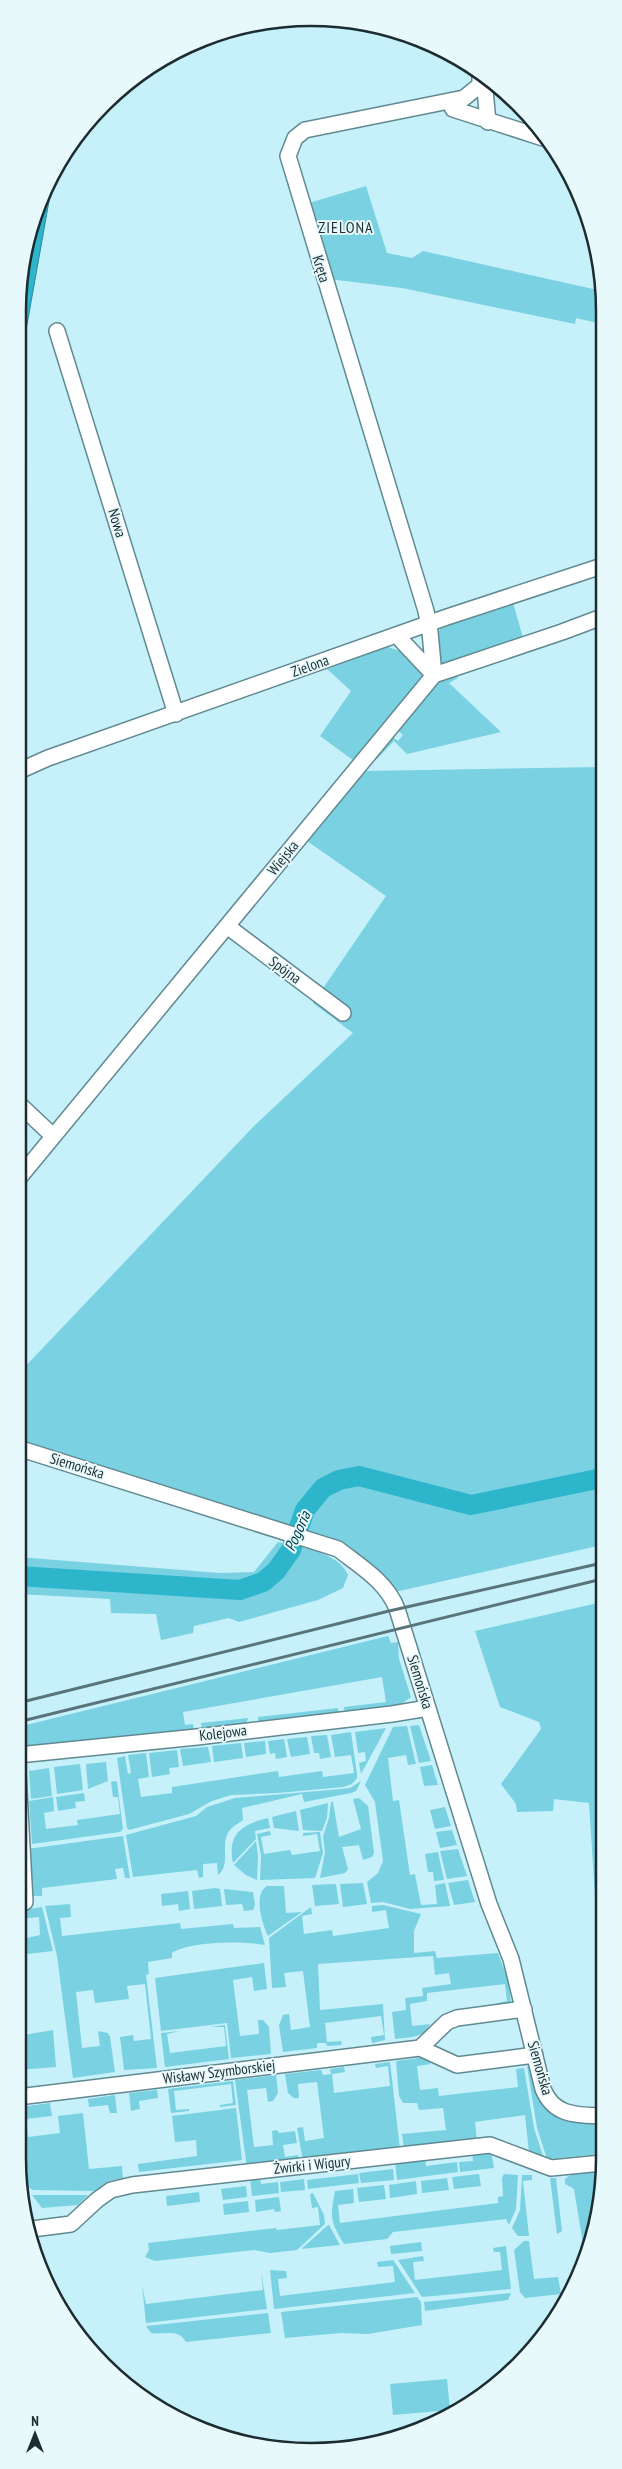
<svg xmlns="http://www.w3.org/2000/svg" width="622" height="2469" font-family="'PT Sans Narrow',sans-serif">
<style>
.green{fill:#79d1e2}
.water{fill:#2db5cc;stroke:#288c9d}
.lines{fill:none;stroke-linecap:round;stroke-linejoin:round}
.river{stroke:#2db5cc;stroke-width:20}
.minor-casing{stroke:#618991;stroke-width:18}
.minor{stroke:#fff;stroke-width:15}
.rail{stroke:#5a747a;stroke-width:3}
.labels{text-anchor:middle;stroke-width:4;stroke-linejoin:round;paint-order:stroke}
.street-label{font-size:15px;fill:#1c2c30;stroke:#e8f9fc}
.neighbourhood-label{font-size:16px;letter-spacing:1px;fill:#1c2c30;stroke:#e8f9fc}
.water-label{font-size:16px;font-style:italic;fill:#05414b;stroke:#e8f9fc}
.rim{fill:none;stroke:#1c2c30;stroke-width:2.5}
</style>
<rect width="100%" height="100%" fill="#c6f1fa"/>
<path class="green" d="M366,186L387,253L412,258L423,251L602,291V324L576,318L575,324L402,288L329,279L309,203Z
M512,599L523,638L441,664L438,633L440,629Z
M388,647L403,652L422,672V680L354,761L320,736L351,691L327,669Z
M454,675L458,678L449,683L501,732L407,754L394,741L377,759L373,758L391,736L398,741L403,735L396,729L440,680Z
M602,767V982L596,984L602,1004V1545L395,1592L340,1547L311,1532L18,1440L19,1373L254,1126L353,1033L313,1003L386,896L307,841L365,771Z
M278,1542C300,1548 338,1551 348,1575L343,1588L318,1600L239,1622L229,1618L194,1626L193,1633L161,1640L156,1614L111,1613L110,1599L18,1594V1557L220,1573L254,1572Z
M602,1602V1896H595L589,1803L554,1799L553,1811L517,1812L516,1804L501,1784L541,1729L539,1722L500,1707L475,1631Z
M388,1636L391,1643L398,1642L399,1659L411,1697L403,1703V1708L345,1714L344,1707L386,1702L382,1677L183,1712L185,1725L193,1724L194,1730L18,1749V1727Z
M338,1708L339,1715L261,1723L258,1720V1717Z
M248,1718L246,1725L202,1728L201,1723Z
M419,1725L431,1761L419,1763L410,1726Z
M407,1726L416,1764L408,1765L406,1755L388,1758L393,1801L399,1800L410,1875L415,1874L421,1905L437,1904L435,1885L445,1883L450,1906L410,1909L383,1902L371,1903L367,1882L378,1873L383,1861L375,1802L365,1785L393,1727Z
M386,1728L361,1774L359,1763L366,1761L365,1752L358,1753L355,1732Z
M351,1732L357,1774V1778L352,1784L343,1787L278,1793L231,1795L212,1801L189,1814L129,1830L127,1828L117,1758L125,1756L128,1774L131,1773L128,1755L146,1753L149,1777L138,1779L141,1797L172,1793V1787L278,1771L279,1777L322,1771L323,1777L354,1773L351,1755L335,1757L331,1735Z
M327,1735L331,1757L320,1759L319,1753H314L311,1736Z
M307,1737L310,1754L291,1757L287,1739Z
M284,1739L287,1757L276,1759L275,1753L270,1754L268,1741Z
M265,1741L266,1754L246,1757L244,1743Z
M241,1743L243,1758L214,1762L212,1746Z
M208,1747L211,1762L183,1766L180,1749Z
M177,1750L179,1767L169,1768L170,1774L152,1777L149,1753Z
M106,1762L108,1781L88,1789L86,1764Z
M80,1764L83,1790L57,1794L54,1767Z
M432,1765L438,1785L424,1786L420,1767Z
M49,1768L52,1796L31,1799L29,1771Z
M115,1781L117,1782L123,1829L120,1832L32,1844L29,1801L53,1797L54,1811L44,1813L46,1829L78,1825L77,1820L120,1814L118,1797H113L111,1782Z
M361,1781L356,1791L351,1793L304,1802L302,1794L242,1808L243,1820C239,1823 233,1826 230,1830C219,1843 232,1864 218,1875L217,1863L203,1864V1877L199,1878L197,1870L133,1877L126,1835L196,1816L207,1807L235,1798L341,1789L350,1788Z
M84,1793L85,1801L75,1802L76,1808L58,1811L56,1797Z
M359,1798L368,1806L374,1853L372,1857L363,1860L359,1845L342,1847L348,1869L345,1873L320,1878L325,1852L323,1836L329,1818L331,1802H333L339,1837L361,1829L353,1799Z
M328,1803L327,1818L322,1831L303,1830L300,1810Z
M445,1807L451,1826L435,1829L430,1810Z
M296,1811L299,1831L274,1828L272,1817Z
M268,1818L270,1828L255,1831L256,1839L233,1863C227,1834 242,1824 268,1818Z
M452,1830L457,1845L440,1848L436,1832Z
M270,1831L271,1835L261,1837L264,1854L290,1850L292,1855L320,1851L317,1834L303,1836V1833L320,1832L323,1853L315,1878L260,1880L261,1856L257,1834Z
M123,1836L130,1878H125L123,1868L115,1869L117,1879L42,1888V1896H31L27,1849Z
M256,1841L258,1856L257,1880L246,1875L234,1865Z
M458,1849L467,1876L447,1879L440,1851Z
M438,1852L444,1880L434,1881L433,1872H428L425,1854Z
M468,1880L475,1902L454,1905L448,1883Z
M363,1883L367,1904L343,1907L340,1884Z
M336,1884L339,1904L315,1906L312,1885Z
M267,1886H284L286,1913L302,1912L268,1936C262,1924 253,1894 267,1886Z
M215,1888L220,1889L222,1906L194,1909L192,1891Z
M224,1889L253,1892L255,1905L253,1910L244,1911L242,1904L226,1905Z
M188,1891L190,1909L179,1911L178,1904L162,1906L161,1894Z
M70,1904L71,1917L60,1918L62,1936L180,1923L181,1929L233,1924L234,1928L260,1927L265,1945C242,1941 192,1941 172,1953V1958L148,1962L149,1974L146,1975L157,2068L124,2070L120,2037L133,2035L134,2041L151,2039L145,1984L127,1986L129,1999L95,2003L93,1990L76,1992L82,2048L100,2046L98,2031L108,2033L110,2037L115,2072L73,2078L57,1956L45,1906Z
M383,1905L421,1914L414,1931V1953L435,1951L437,1958L498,1953L509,1983L511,2004L497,2006V2003L507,2001L505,1984L427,1993V2001L410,2004L412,2026L430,2024C424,2039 408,2037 395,2039L392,2012L406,2010L405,1998L423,1996L422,1988L451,1984L449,1973L435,1975L433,1956L318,1964L320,2010L383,2004L385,2040L372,2043L371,2037L384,2035L381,2016L325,2023L327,2042L341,2041L342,2045L327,2046L326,2043H317V2048L283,2052L279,2025L283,2015L289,2014L291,2030L310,2027L303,1971L284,1973L286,1987L272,1988L269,1938L311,1907L312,1914L302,1916L304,1934L332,1930L333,1936L389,1928L386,1910L372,1912V1906Z
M42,1907L53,1951L18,1955V1940L40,1935L39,1917L19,1919L18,1911Z
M264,1963L267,1989L254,1991L252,1977L233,1980L240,2036L259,2034L258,2020H263L269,2027L271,2054L231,2058L227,2023L161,2031L155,1978Z
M225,2025L229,2059L165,2067L161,2033L180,2031L167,2034L170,2053L226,2046L224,2027H210Z
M53,2030L56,2067L18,2070V2036Z
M418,2058H424L431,2064L417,2066L420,2090L438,2088L439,2096L518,2087L516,2069L524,2068L534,2128L544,2159L529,2153L525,2115L475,2122L477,2141L404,2149L402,2134L446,2130L443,2108L419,2110L417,2103H403L399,2096L396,2061Z
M390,2062L400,2149L303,2161L297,2128L303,2127L305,2141L324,2138L317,2082L298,2084L299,2098H294L288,2093L285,2074L321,2070L323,2075L331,2074L330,2069L344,2067L345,2072L332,2074L334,2093L390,2086L388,2066L376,2068L375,2064Z
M527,2066C534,2071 535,2079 537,2087C545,2123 571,2121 602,2122V2154L547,2159L537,2128Z
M276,2075L278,2093L273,2101L268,2102L266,2088L247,2090L254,2147L273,2145L272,2131L277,2130L279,2133L295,2131L297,2143L283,2145L285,2157L298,2155L299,2162L247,2168L235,2080Z
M233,2081L236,2105L220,2107V2105L233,2103L231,2084L174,2091L176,2110L189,2109V2111L171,2113L168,2089Z
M157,2090L158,2098L139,2101L140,2109L131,2111L129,2093Z
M115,2095L117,2113H110L108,2105L89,2107L88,2099Z
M50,2103L52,2116L26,2119L28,2137L60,2133L58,2116L83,2113L89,2169L122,2166L123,2178L108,2181L95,2191L33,2190L28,2187L24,2190L18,2158L20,2156L18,2109L21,2107Z
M236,2108L242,2160L139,2172L138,2164L197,2156L196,2140L175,2142L172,2116Z
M472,2152H491L494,2168L460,2172L459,2162L473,2161Z
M425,2158L426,2166L457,2162L458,2172L397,2180L395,2162Z
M393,2169L394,2180L361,2183L359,2173Z
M602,2169V2197L584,2250L574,2189L565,2184V2179L574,2172Z
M358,2174L359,2183L308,2189L307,2180Z
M479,2174L481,2186L454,2189L452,2177Z
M504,2174L518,2175L516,2209L509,2225L506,2219L393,2232L387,2239L344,2244C330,2221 330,2218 335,2191L353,2189L354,2203L338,2205L340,2223L498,2203V2197L503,2196L502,2178Z
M522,2175H532V2180L523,2181L529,2236H518L512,2228L520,2210Z
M260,2177L261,2184L278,2182L279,2193L252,2196L250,2178Z
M447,2178L449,2190L422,2193L421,2181Z
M550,2178H556L562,2231L557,2234Z
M304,2179L305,2190L281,2192L280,2182Z
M416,2181L417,2194L390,2198L389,2185Z
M384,2185L386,2199L359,2202L357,2188Z
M246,2186L247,2197L223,2200L221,2189Z
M199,2192L200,2202L167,2206L166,2196Z
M313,2193L324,2215L325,2224L297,2250L270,2253L254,2250L155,2261L145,2257L149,2250L148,2243L276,2228L277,2230L320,2225L318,2207L312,2208L310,2194Z
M32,2195H88L78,2205L42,2208Z
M279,2197L281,2211L275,2212L274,2209L256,2212L255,2200Z
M248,2201L249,2212L224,2215L223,2204Z
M329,2225L340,2245L301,2249L327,2226Z
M524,2241H529L534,2279L558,2277L561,2294L525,2298L520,2292L514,2250Z
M421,2242L422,2251L391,2254L390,2246Z
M506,2246L511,2289L422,2297L398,2260L423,2256L424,2261L413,2262L415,2280L502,2270L500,2252H494L493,2248Z
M393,2260L415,2293L274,2309L270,2270L286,2271L287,2278L278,2279L280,2296L395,2282L393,2266L378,2267L377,2262Z
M261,2270L267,2309L146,2323L142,2285L146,2304L263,2290Z
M511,2293L508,2300L425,2311L424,2302Z
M417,2297L421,2302L422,2325L368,2334L341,2333L285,2338L281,2312Z
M268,2313L271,2333L186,2342C179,2328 163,2335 151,2333L146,2326Z
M447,2379L450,2410L393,2415L390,2384Z"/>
<path class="water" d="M54,173L20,364V278L22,267Z"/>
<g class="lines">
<path class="river" d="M18,1576L240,1590L263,1582L276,1571L291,1550L305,1510L323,1488L339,1480L359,1476L471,1505L602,1478"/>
<g class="minor-casing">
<path id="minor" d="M480,85L485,90L488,122
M450,101L453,109L543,138
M57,331L176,714
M400,634L401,640L434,675
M434,675L430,632L426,611L288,156L295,138L305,130L464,98L480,85V76
M19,771L48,758L447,617L602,566
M227,926L343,1013
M19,1104L53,1136
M19,1178L434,675L562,632L602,617
M18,1448L338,1549C360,1566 387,1582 397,1609L489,1904L511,1959L543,2089C554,2116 576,2115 602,2116
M18,1755L197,1737L392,1714L428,1708
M18,1903L25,1902L18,1773
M420,2048L447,2022L457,2018L524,2009
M18,2097L420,2048L457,2065L535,2055
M32,2229L71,2224L97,2200L111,2190L132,2185L490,2145L551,2168L602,2163"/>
</g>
<use href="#minor" class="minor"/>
<path class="rail" d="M18,1703L389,1611L602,1563
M18,1722L602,1579"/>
</g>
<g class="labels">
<g class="street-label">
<text transform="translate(321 269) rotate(73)" y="5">Kręta</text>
<text transform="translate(117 523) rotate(73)" y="5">Nowa</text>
<text transform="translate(310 666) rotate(-20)" y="5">Zielona</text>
<text transform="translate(283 858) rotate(-51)" y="5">Wiejska</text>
<text transform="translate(285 970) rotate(36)" y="5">Spójna</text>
<text transform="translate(77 1466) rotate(17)" y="5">Siemońska</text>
<text transform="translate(420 1682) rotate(73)" y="5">Siemońska</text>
<text transform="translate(223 1733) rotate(-7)" y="5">Kolejowa</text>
<text transform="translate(540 2068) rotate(74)" y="5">Siemońska</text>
<text transform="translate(219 2072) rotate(-7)" y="5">Wisławy Szymborskiej</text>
<text transform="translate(312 2165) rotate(-6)" y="5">Żwirki i Wigury</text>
</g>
<g class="neighbourhood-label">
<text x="346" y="233">ZIELONA</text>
</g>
<g class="water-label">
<text transform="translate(297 1531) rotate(-66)" y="6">Pogoria</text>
</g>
</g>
<path d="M0 0H622V2469H0ZM311 26H311A285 285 0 0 1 596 311V2158A285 285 0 0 1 311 2443H311A285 285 0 0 1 26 2158V311A285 285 0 0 1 311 26Z" fill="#e8f9fc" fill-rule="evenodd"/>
<path class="rim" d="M311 26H311A285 285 0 0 1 596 311V2158A285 285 0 0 1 311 2443H311A285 285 0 0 1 26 2158V311A285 285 0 0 1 311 26Z"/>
<g transform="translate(35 2434)" stroke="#e8f9fc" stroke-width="4" paint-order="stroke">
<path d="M0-4L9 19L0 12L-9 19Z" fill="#1c2c30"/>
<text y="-8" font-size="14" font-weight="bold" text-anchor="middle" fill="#1c2c30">N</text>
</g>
</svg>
